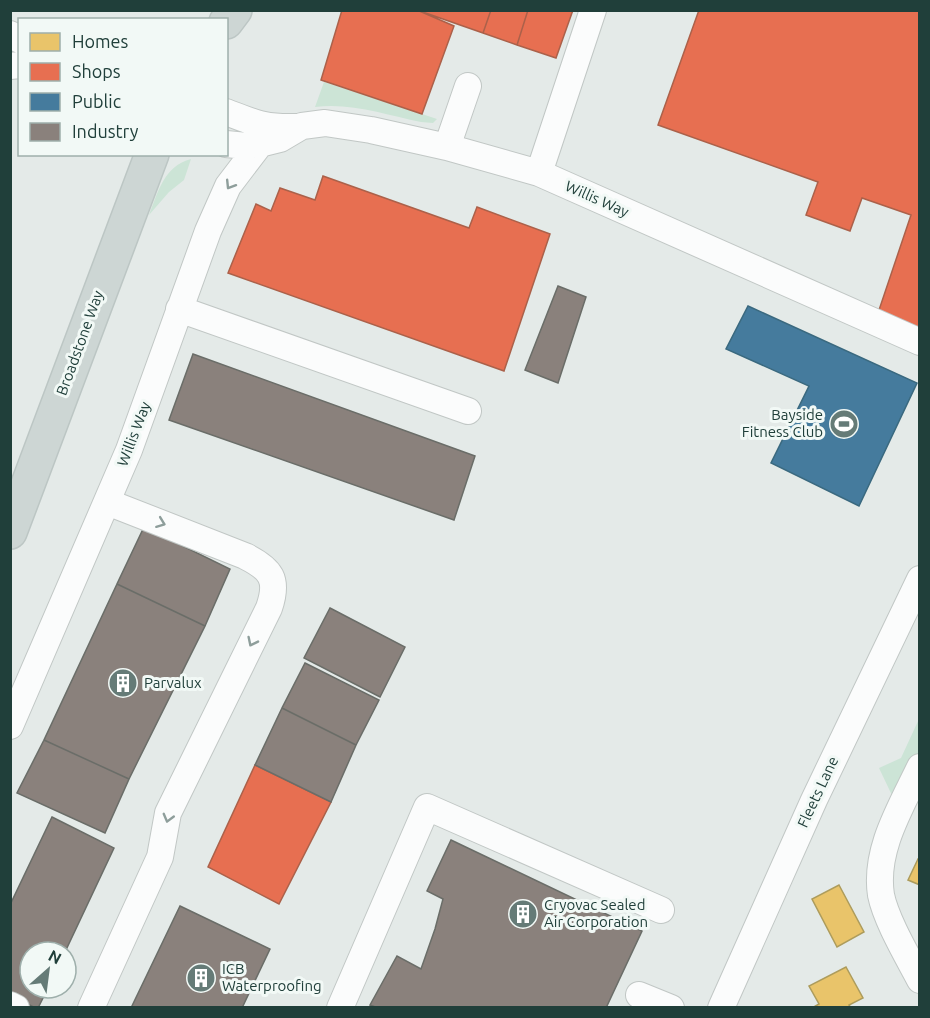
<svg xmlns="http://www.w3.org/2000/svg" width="930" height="1018" font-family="Ubuntu,sans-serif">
	<rect width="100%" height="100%" fill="#e4eae8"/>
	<path fill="#cce4d6" d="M324,82L422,114L437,119L433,123L421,122C387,115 350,102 315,107Z
		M191,159L184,180L169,192L149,215C158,192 164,166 191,159Z
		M919,719V767L899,810L879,768L901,758Z"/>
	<path fill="#e9c46a" stroke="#ad9c5c" stroke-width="1.5" d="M918,859L920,860V885L908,880Z
		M839,885L864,932L837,947L812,899Z
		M846,967L863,998L849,1005L851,1008H812L819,1004L809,986Z"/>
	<path fill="#e76f51" stroke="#ab614a" stroke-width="1.5" d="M342,10H417L454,26L422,114L321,80Z
		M417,10H491L483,33Z
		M491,10H528L517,45L483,33Z
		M528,10H573L556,58L517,45Z
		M699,10H920V332L878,313L911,215L862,198L850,231L806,215L818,182L658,125Z
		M323,176L469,228L477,207L550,234L504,371L228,273L256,204L271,211L280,188L315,200Z
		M255,765L331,802L279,904L208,867Z"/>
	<path fill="#457b9d" stroke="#3a697f" stroke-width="1.5" d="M748,306L917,383L859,506L771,463L809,386L726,349Z"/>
	<path fill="#8a817c" stroke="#6a6d68" stroke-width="1.5" d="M558,286L586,297L558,383L525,370Z
		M193,354L475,456L454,520L169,420Z
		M144,527L230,569L205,626L117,584Z
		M117,584L205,626L129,779L44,740Z
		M330,608L405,647L380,697L304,658Z
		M305,663L379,700L356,745L282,708Z
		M282,708L356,745L331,802L255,765Z
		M44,740L129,779L105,833L17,793Z
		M52,817L114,848L65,952H30V988H48L38,1008H35L10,994V905Z
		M451,840L642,931L606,1008H378L370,1005L397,956L421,969L435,929L443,899L427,891Z
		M180,906L270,949L242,1008H131Z"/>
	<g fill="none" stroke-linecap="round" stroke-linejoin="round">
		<g stroke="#c1c7c5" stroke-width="28">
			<path id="minor" d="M10,34L20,40
				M10,66L20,65
				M226,112C255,123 264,128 296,127
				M226,144L247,146L260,144L280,139L302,126L325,123L371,130L447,147L539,173L920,342
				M447,147L468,86
				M539,173L593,10
				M179,309L468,411
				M10,726L129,450L208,231L228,186L260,144
				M920,767C901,807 874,850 881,895C886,920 908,957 920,980
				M639,995L671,1008
				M10,1005L16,1008
				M91,1008L160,857L168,813L269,608C279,579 271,569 245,556L107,502
				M340,1008L427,807L661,910
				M721,1008L814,800L920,579"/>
		</g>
		<g stroke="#bcc6c4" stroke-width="36">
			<path id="major" d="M226,22L235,10
				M10,532L152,154"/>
		</g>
		<use href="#minor" stroke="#fbfcfc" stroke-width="26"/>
		<use href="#major" stroke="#cdd6d4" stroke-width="33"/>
	</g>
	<defs><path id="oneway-chevron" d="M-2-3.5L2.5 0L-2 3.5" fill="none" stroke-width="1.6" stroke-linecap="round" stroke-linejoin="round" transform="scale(1.5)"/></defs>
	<g stroke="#8e9e9b">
		<use href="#oneway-chevron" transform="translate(230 185) rotate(122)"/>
		<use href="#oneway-chevron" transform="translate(161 523) rotate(21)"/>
		<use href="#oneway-chevron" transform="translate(252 642) rotate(116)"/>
		<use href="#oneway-chevron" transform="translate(168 818) rotate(105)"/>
	</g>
	<defs>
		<g id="stadium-disc" transform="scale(1.5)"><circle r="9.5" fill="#657b77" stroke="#f2f9f6"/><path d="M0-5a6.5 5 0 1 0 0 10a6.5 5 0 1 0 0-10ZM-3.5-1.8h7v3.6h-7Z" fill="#fff"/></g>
		<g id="building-disc" transform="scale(1.5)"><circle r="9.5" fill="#657b77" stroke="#f2f9f6"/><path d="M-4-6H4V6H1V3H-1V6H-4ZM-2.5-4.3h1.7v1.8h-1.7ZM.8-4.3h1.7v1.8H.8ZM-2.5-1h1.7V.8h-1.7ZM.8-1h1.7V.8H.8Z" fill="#fff"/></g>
	</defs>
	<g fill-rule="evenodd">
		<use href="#stadium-disc" x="844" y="424"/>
		<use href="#building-disc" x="123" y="683"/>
		<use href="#building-disc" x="523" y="914"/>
		<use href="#building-disc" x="201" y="978"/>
	</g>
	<g text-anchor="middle" stroke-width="6" stroke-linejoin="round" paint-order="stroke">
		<g font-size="15" fill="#203f3a" stroke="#f2f9f6">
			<text transform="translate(597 199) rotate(24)" y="5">Willis Way</text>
			<text transform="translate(80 343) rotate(-70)" y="5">Broadstone Way</text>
			<text transform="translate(134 434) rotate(-69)" y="5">Willis Way</text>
			<text transform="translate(818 792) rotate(-65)" y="5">Fleets Lane</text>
		</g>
		<g font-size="15" fill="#203f3a" stroke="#f2f9f6" text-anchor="start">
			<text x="823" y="420" text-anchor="end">Bayside<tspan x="823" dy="17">Fitness Club</tspan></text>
			<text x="144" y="688">Parvalux</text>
			<text x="544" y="910">Cryovac Sealed<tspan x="544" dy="17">Air Corporation</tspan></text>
			<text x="222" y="974">ICB<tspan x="222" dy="17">Waterproofing</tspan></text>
		</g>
	</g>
	<rect width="930" height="1018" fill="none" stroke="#203f3a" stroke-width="24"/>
	<rect x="18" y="18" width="210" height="138" fill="#f2f9f6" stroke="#9eafab" stroke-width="1.5"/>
	<rect x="30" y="33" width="30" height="18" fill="#e9c46a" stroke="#9eafab" stroke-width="1.5"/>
	<text x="72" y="48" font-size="18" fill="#203f3a">Homes</text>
	<rect x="30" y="63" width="30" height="18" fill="#e76f51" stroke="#9eafab" stroke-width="1.5"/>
	<text x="72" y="78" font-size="18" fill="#203f3a">Shops</text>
	<rect x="30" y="93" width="30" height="18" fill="#457b9d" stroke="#9eafab" stroke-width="1.5"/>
	<text x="72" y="108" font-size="18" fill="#203f3a">Public</text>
	<rect x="30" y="123" width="30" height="18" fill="#8a817c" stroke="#9eafab" stroke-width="1.5"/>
	<text x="72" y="138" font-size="18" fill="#203f3a">Industry</text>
	<g transform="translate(48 970) rotate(28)"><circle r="28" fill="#f2f9f6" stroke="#9eafab" stroke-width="1.5"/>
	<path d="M0-4.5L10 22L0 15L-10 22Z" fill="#657b77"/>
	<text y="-9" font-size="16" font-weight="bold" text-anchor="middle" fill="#203f3a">N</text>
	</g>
</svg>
